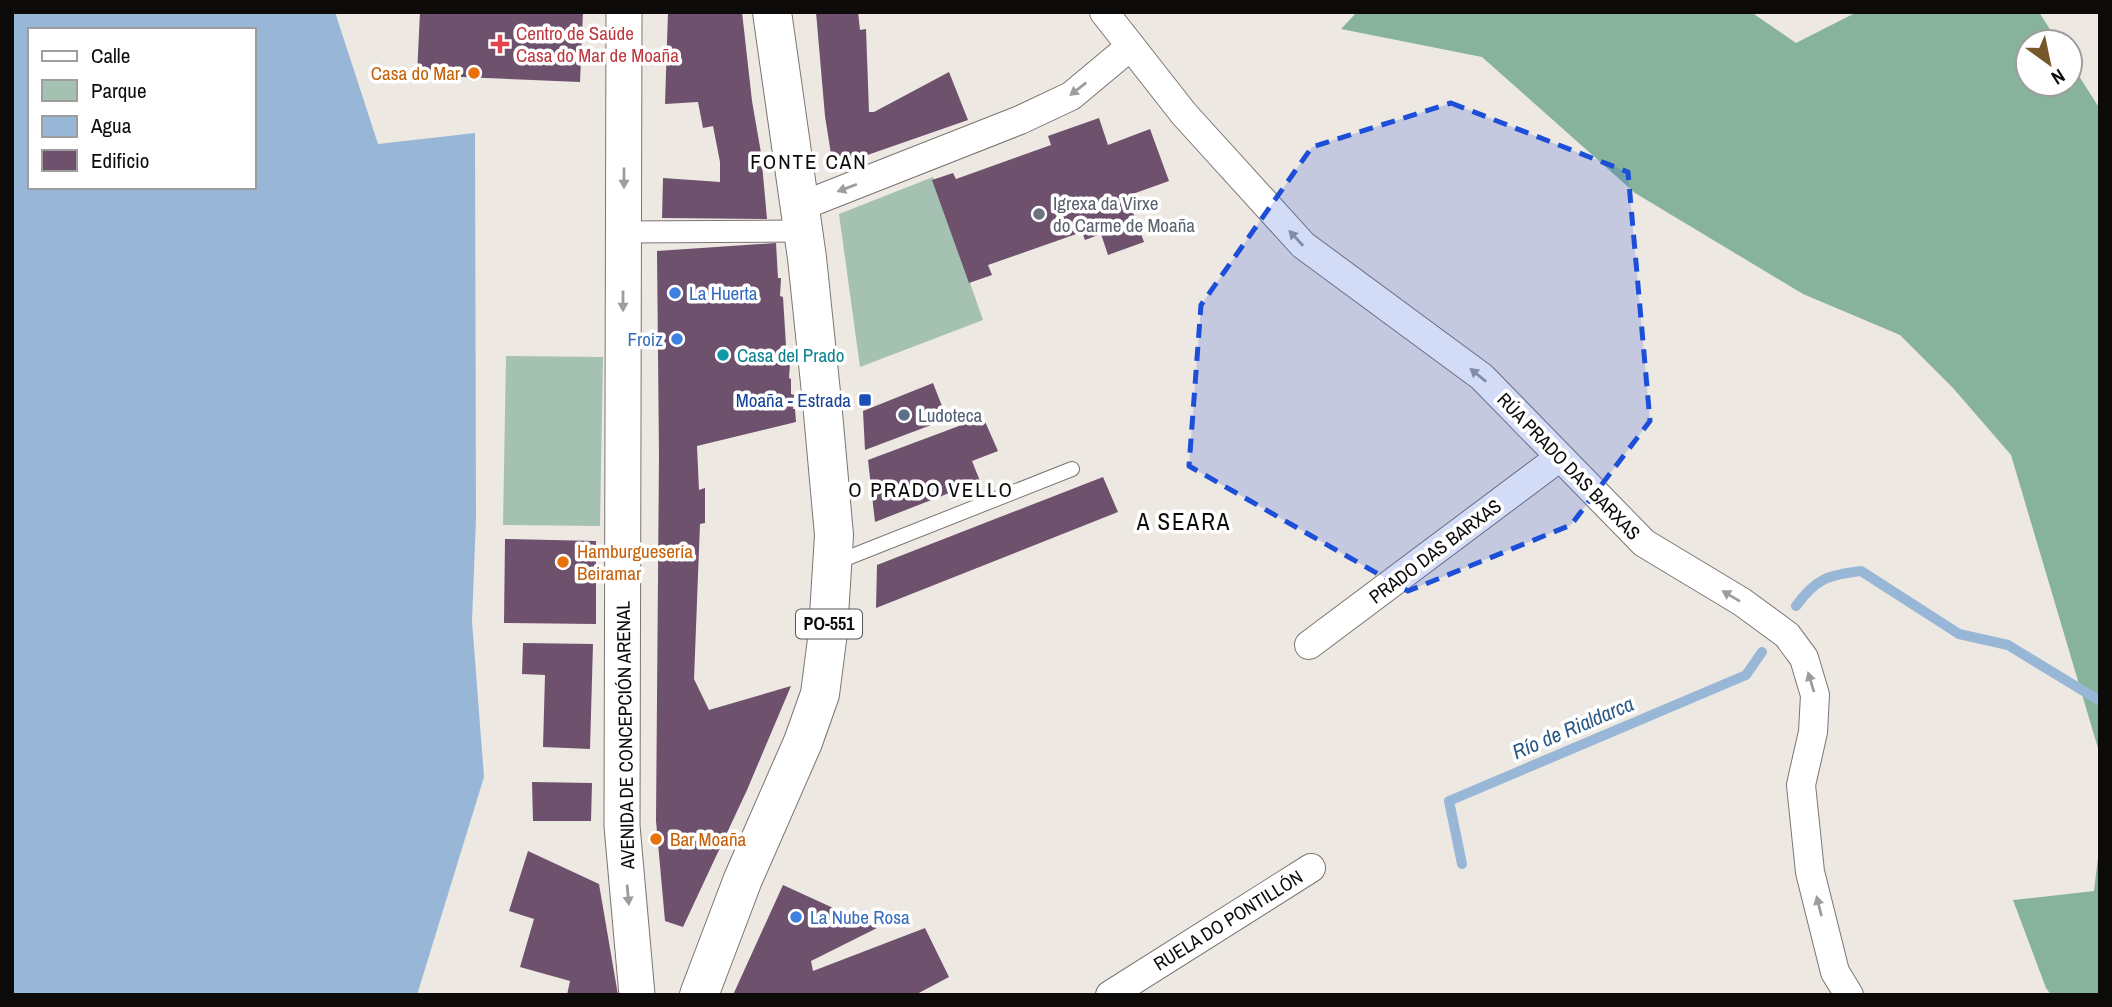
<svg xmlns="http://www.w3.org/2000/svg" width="2112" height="1007" font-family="'Archivo Narrow',sans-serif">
	<rect width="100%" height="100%" fill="#eee8e3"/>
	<path fill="#a4c1b2" d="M933,177L983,320L860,367L839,214Z
		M506,356L603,357L600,526L503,525Z"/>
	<path fill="#87b39d" d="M1357,12H1751L1796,43L1857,12H2039L2058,42H2028V84H2070V62L2100,109V755L2011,455L1953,388L1900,335L1803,294L1635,193L1482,57L1341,29Z
		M2100,840V995H2051L2046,988L2013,900L2094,891Z"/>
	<path fill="#98b7d7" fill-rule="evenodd" d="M12,12H335L378,144L475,133L476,519L472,621L484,777L417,995H12ZM30,30H254V187H30Z"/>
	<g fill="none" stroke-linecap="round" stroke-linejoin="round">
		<path stroke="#98b7d7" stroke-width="10" d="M1796,606C1816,578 1829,575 1861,571L1959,634L2008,645L2100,701
			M1462,864L1449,801L1746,675L1762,652"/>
	</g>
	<path fill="#6d516d" d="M420,12H583L580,82L417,75Z
		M668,12H742L752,101L761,153L767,219L662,218L663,178L720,182V162L713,126L703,128L698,102L665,104Z
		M816,12H858L860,30L866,29L869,112H874L949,72L968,120L833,167L825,116Z
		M1099,118L1108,145L1150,129L1169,181L1127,196L1144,242L1108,255L1101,234L1085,240L1082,232L988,265L992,275L969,283L932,180L953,173L956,179L1051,145L1048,136Z
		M776,243L778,278H781L780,296L783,297L787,362L790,363L789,378L791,379V394L794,395L793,409H795L796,422L697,446L699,490L705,488V523L700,524L694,679L709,710L791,686L747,790L683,927L665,921L656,821L659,456L657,251Z
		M933,383L947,419L865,450L863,411Z
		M983,417L998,451L972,461L980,481L875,522L868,460Z
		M1103,477L1118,512L876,608L877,565Z
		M505,539L596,541V624L504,623Z
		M523,643L593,644L590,749L543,747L545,675L522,674Z
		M532,782L592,783L591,821H533Z
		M528,851L599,884L618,995H567L570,981L520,967L534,919L509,911Z
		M783,885L877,928L811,961L813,971L925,928L949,977L915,995H733Z"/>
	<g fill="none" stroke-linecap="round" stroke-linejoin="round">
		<g stroke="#7b7572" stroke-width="16">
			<path id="service" d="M837,562L1072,469"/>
		</g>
		<g stroke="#7b7572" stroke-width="23">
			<path id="pedestrian" d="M623,232L803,231"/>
		</g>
		<g stroke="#7b7572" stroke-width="30">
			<path id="minor" d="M1104,12L1184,114L1303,245L1482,377L1644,543L1742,602L1787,635L1804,658L1815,695L1813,732L1801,785L1810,872L1835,972L1849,995
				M799,207L1020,120L1071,96L1131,46
				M1309,645L1560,457
				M1110,995L1311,868"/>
		</g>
		<g stroke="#7b7572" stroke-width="37">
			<path id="tertiary" d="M624,12L622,826L637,995"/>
		</g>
		<g stroke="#7b7572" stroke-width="40">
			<path id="primary" d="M699,995L743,879L803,742L820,694L828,632L834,535L822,402L807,258L772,12"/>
		</g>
		<use href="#service" stroke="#fff" stroke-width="14"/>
		<use href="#pedestrian" stroke="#fff" stroke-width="21"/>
		<use href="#minor" stroke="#fff" stroke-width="28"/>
		<use href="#tertiary" stroke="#fff" stroke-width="35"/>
		<use href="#primary" stroke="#fff" stroke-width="38"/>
	</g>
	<defs><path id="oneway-solid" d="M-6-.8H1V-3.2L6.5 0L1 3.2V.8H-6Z" transform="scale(1.75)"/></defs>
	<g fill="#9e9d9d">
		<use href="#oneway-solid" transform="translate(1078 89) rotate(142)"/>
		<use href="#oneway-solid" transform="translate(624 178) rotate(90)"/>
		<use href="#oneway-solid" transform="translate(847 188) rotate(159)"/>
		<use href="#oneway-solid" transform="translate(1296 238) rotate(-133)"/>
		<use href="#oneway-solid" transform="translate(623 301) rotate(90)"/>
		<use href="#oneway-solid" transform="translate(1478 375) rotate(-141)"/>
		<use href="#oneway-solid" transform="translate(1731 596) rotate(-149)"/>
		<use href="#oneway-solid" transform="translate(1811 682) rotate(-107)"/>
		<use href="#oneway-solid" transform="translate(628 895) rotate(85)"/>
		<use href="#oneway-solid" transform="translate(1819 906) rotate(-104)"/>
	</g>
	<path fill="#1d4ed8" fill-opacity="0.2" stroke="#1d4ed8" stroke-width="5" stroke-dasharray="14 9" stroke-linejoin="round" d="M1451,103L1628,172L1650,421L1571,525L1408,591L1189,466L1201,305L1312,147Z"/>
	<path fill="#e0444e" stroke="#fff" stroke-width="2.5" d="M496.5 33.5h7v7h7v7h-7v7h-7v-7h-7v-7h7z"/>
	<g fill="#e8710a" stroke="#fff" stroke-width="2.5">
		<circle cx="474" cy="73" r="7"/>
		<circle cx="563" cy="562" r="7"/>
		<circle cx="656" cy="839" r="7"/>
	</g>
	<circle fill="#6b7280" stroke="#fff" stroke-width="2.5" cx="1039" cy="214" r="7"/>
	<g fill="#3f7fe0" stroke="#fff" stroke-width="2.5">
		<circle cx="675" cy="293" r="7"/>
		<circle cx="677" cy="339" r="7"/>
		<circle cx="796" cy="917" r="7"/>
	</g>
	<circle fill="#0f9aa8" stroke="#fff" stroke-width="2.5" cx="723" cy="355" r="7"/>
	<rect fill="#1a4fb4" stroke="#fff" stroke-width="2.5" x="858" y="393" width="14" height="14" rx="3.5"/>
	<circle fill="#5c6f8a" stroke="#fff" stroke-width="2.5" cx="904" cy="415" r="7"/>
	<g text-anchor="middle" stroke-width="7" stroke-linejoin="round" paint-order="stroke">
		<rect fill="#fff" stroke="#565454" stroke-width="2" x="796" y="609.5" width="66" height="29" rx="5"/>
		<g font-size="18" font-weight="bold" fill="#0d0b0a">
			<text x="829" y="630">PO-551</text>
		</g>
		<g font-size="19" fill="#be3a42" stroke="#fff" text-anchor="start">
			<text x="516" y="40">Centro de Saúde<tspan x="516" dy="22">Casa do Mar de Moaña</tspan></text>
		</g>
		<g font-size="19" fill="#c56008" stroke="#fff" text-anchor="start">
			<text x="460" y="80" text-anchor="end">Casa do Mar</text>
			<text x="577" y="558">Hamburguesería<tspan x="577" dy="22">Beiramar</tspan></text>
			<text x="670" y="846">Bar Moaña</text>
		</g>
		<g font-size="19" fill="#5b616d" stroke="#fff" text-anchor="start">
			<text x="1053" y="210">Igrexa da Virxe<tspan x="1053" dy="22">do Carme de Moaña</tspan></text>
		</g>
		<g font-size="19" fill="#366cbe" stroke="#fff" text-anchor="start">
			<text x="689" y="300">La Huerta</text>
			<text x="663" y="346" text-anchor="end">Froiz</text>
			<text x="810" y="924">La Nube Rosa</text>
		</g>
		<g font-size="19" fill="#0d838f" stroke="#fff" text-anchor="start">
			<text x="737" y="362">Casa del Prado</text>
		</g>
		<g font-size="19" fill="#164399" stroke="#fff" text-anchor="end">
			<text x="851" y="407">Moaña - Estrada</text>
		</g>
		<g font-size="19" fill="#4e5e75" stroke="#fff" text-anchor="start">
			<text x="918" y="422">Ludoteca</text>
		</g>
		<g font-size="19" fill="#0d0b0a" stroke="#fff">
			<text transform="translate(1569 466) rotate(46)" y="7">RÚA PRADO DAS BARXAS</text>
			<text transform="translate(1435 551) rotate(-37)" y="7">PRADO DAS BARXAS</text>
			<text transform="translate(625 735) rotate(-91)" y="7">AVENIDA DE CONCEPCIÓN ARENAL</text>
			<text transform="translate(1228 920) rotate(-32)" y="7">RUELA DO PONTILLÓN</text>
		</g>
		<g font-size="21" letter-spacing="2" fill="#0d0b0a" stroke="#fff">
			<text x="809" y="169">FONTE CAN</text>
			<text x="931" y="497">O PRADO VELLO</text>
		</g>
		<g font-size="21" font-style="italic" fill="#2b5984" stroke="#fff">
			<text transform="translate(1573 728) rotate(-23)" y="7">Río de Rialdarca</text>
		</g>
		<g font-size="23" letter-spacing="2" fill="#0d0b0a" stroke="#fff">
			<text x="1184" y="530">A SEARA</text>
		</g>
	</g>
	<rect width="2112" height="1007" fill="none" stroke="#0d0b0a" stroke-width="28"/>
	<rect x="28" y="28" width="228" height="161" fill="#ffffff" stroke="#9e9d9d" stroke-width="2"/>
	<rect x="42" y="51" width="35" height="10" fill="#ffffff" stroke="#9e9d9d" stroke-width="2"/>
	<text x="91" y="63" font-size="21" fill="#0d0b0a">Calle</text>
	<rect x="42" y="80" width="35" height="21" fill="#a4c1b2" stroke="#9e9d9d" stroke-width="2"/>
	<text x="91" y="98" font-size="21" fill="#0d0b0a">Parque</text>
	<rect x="42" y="116" width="35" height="21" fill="#98b7d7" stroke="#9e9d9d" stroke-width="2"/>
	<text x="91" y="133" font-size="21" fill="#0d0b0a">Agua</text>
	<rect x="42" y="150" width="35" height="21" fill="#6d516d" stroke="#9e9d9d" stroke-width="2"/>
	<text x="91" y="168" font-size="21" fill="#0d0b0a">Edificio</text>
	<g transform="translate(2049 63) rotate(147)"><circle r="33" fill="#ffffff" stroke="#9e9d9d" stroke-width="2"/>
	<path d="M0-5L12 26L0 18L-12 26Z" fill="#76572c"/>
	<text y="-10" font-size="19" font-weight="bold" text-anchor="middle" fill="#0d0b0a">N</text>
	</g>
</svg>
